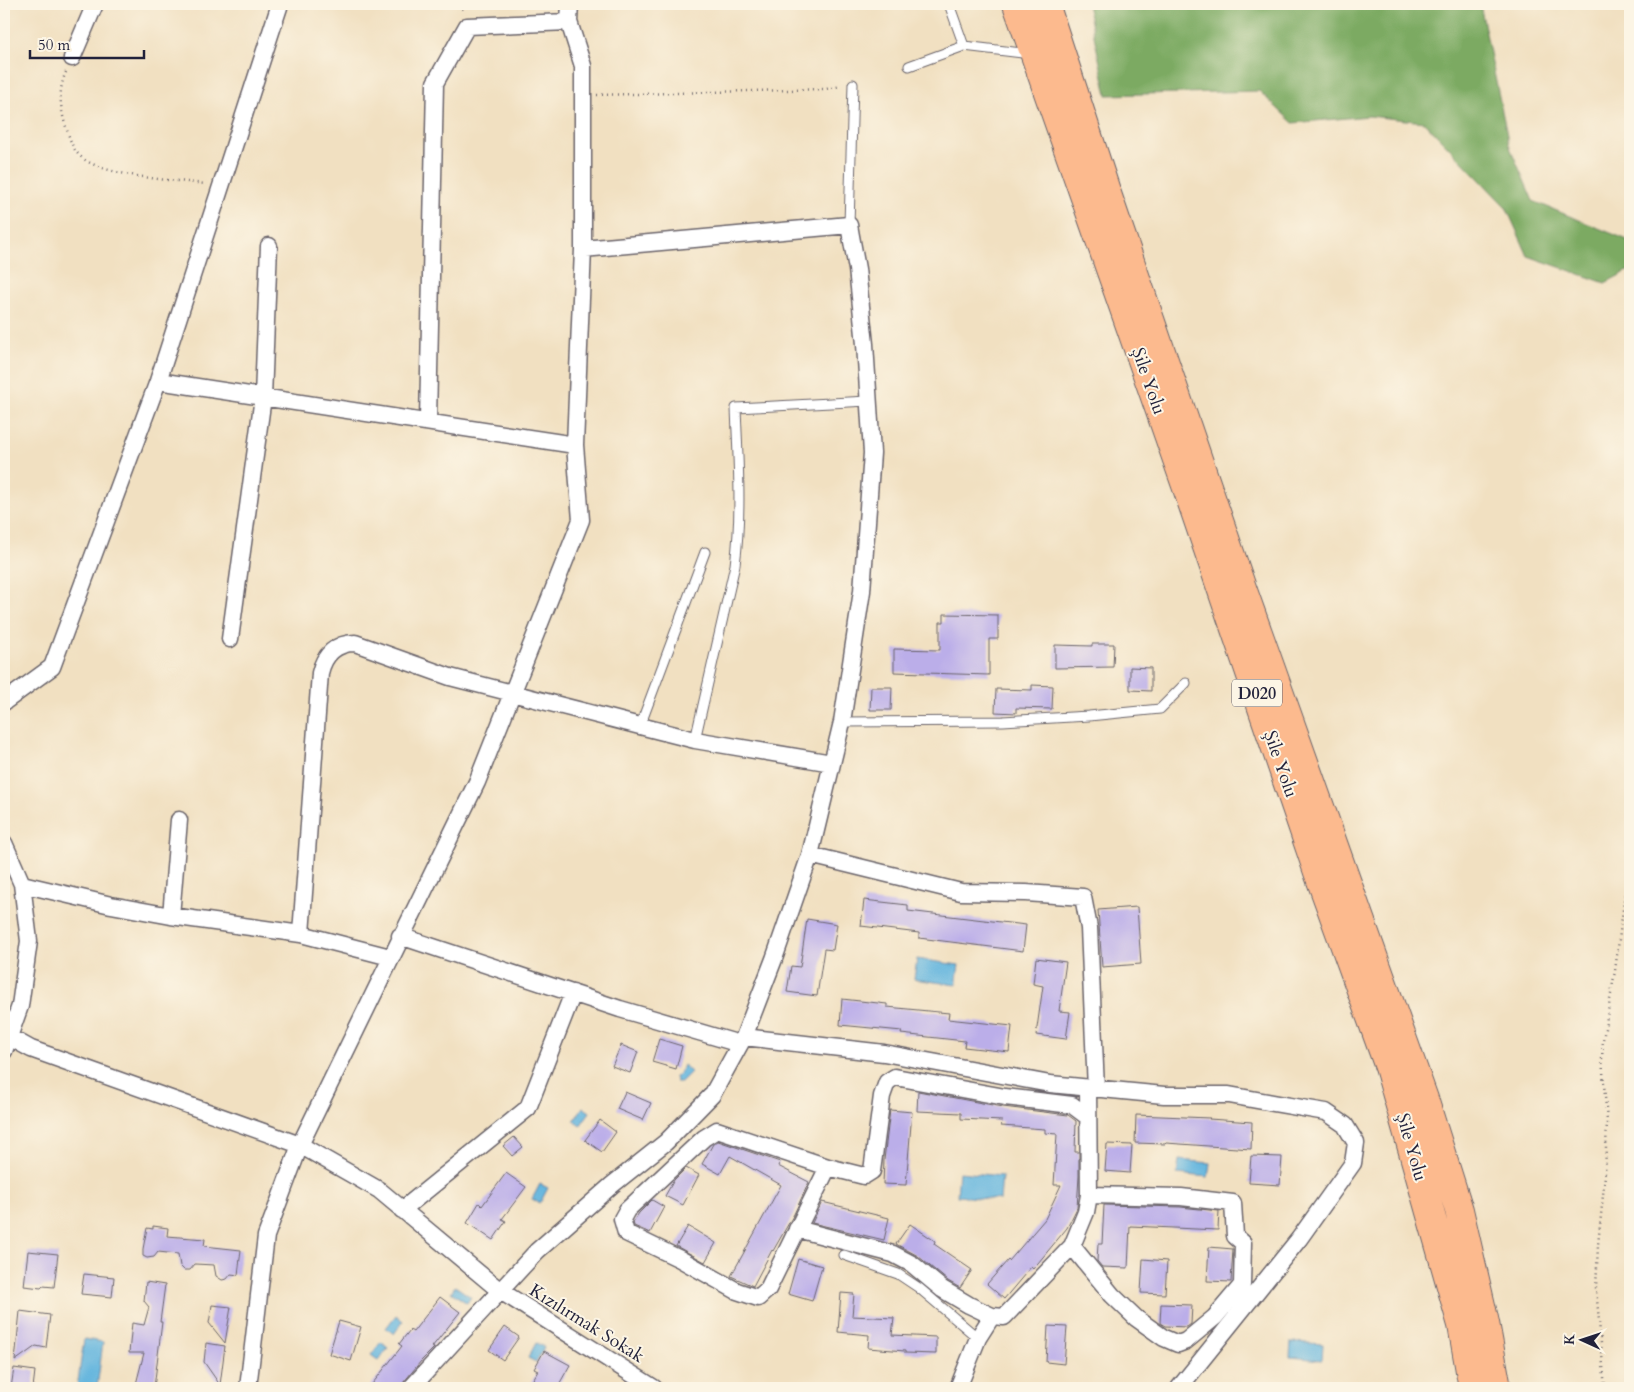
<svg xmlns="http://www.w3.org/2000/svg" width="1634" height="1392" font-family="Cardo,serif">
	<rect width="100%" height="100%" fill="#fcf5e5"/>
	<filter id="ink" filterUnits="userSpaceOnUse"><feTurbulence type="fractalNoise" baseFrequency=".02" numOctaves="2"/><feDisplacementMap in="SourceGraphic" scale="10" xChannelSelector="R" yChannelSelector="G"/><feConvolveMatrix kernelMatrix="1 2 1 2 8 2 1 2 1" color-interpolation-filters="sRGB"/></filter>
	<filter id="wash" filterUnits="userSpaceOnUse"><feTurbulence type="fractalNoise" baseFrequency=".0096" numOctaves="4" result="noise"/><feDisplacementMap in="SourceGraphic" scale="20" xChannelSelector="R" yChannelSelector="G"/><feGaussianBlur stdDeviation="1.12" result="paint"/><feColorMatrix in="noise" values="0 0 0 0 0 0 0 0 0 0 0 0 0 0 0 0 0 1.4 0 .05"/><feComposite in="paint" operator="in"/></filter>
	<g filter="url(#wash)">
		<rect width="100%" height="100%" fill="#f1e0c1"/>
		<path fill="#7caa62" stroke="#4f664e" d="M1087,4H1480L1509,145L1533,201L1630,241V270L1605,283L1528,256L1506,207L1424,122L1369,116L1293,123L1259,91L1107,95Z"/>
		<path fill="#63b5de" stroke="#426c8c" d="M917,959L959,965L956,985L914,979Z
			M683,1065L691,1072L681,1082H676L675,1077L680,1073Z
			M583,1107L590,1112L580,1126L574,1121Z
			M1179,1160L1210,1163L1208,1177L1177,1174Z
			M959,1172L1002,1176L1000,1200L957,1196Z
			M540,1184L548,1188L540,1203L532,1199Z
			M455,1286L471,1297L467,1303L451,1292Z
			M396,1315L403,1321L394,1334L386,1328Z
			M84,1339L103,1342L97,1388H77Z
			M381,1342L388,1348L379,1361L371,1355Z
			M1291,1342L1323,1344L1322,1360L1290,1357Z
			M536,1343L544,1347L536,1362L528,1358Z"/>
		<g id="blocks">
			<path fill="#bbaee9" d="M944,614L998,615V639H989V675L894,672V649L940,650V622H944Z
				M1092,644H1114L1113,667L1055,668V645L1092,646Z
				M1130,667L1151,668V691L1130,690Z
				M1032,685L1053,686L1052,709L1016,708V713L995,712L996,689L1032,690Z
				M871,687H892L891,710H870Z
				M864,900L908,905V911L1026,925L1023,951L919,938V933L861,926Z
				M1137,907L1141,964L1102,967L1098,910Z
				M807,919L837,924L833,950L824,949L817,996L787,992L791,966L800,967Z
				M1036,958L1066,962L1059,1011L1070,1012L1066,1039L1036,1035L1043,986L1033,984Z
				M842,999L887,1004V1007L949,1013L948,1019L1012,1026L1009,1052L964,1047L965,1041L901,1034L902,1031L840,1025Z
				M659,1039L682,1046L676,1069L652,1062Z
				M621,1045L638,1052L630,1073L612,1066Z
				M918,1091L1003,1107L1068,1115L1076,1121L1075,1152H1079V1176L1077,1208L1067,1228L1033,1269L1031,1267L1004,1299L987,1284L1008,1260L1009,1261L1045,1219L1061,1185H1054L1057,1134L1045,1133V1129L1001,1126L1002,1121L961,1119V1113L917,1111Z
				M625,1092L651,1103L643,1120L617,1109Z
				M890,1110L912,1112L906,1185L883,1184L884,1160Z
				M1136,1115L1210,1118L1209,1119L1252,1122L1251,1149L1166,1143L1165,1144L1135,1143Z
				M600,1120L616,1132L602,1152L585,1140Z
				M514,1137L523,1147L512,1156L503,1146Z
				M718,1141L780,1162L778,1166L809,1182L794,1214L773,1251L772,1250L753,1286L731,1276L781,1185L730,1156L720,1174L702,1164L713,1144Z
				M1107,1144L1132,1145L1130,1173L1105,1171Z
				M1251,1156L1282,1157L1280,1185L1249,1183Z
				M686,1168L699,1175L683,1205L665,1196L674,1180Z
				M506,1173L526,1187L502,1219L506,1221L493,1240L467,1223L479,1203L482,1206Z
				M652,1200L664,1207L650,1233L634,1226L633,1222L639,1213Z
				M822,1202L889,1218L884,1240L812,1223Z
				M1104,1205L1180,1207L1219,1211L1218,1230L1130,1226L1128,1268L1102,1267L1097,1261L1098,1244H1102Z
				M910,1224L935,1241L934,1244L972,1270L960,1288L948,1281L918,1256L896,1244Z
				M153,1226L168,1228L167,1236L205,1239L204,1246L241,1250L238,1275L231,1274L227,1279L222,1280L216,1276L214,1265L195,1264L190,1270H184L180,1266L178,1254L158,1252L154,1257L147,1258L143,1256V1249L147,1228L153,1229Z
				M688,1226L716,1243L705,1262L676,1246Z
				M1209,1247L1233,1249L1231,1282L1207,1281Z
				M28,1251L58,1254L54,1287L43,1286L41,1288L24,1286Z
				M798,1259L822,1266L812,1301L788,1294Z
				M1143,1259L1167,1261L1165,1294L1141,1293Z
				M84,1274L114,1277L112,1297L81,1294Z
				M146,1282L165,1285L160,1322H162L154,1388H135L144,1353H129L132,1323L144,1325L149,1307L144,1301Z
				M841,1293L854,1294L852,1316L894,1318L892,1335L936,1337V1354L905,1353V1351L868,1348L869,1335L838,1332Z
				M440,1297L460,1312L432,1347L434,1348L421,1361L399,1388H369L402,1346L399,1344L410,1330L413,1332Z
				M1161,1304L1192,1305L1191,1324L1187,1327L1165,1326L1160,1323Z
				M212,1305L231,1307L225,1343L209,1323Z
				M20,1311L50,1315L46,1348L36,1346L15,1361Z
				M339,1321L361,1327L351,1361L329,1354Z
				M1048,1326L1067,1327L1064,1364L1046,1362Z
				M505,1327L519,1337L503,1360L489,1350Z
				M206,1343L225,1346L220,1385L204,1362Z
				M544,1351L570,1365L557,1388H528L538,1371L534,1369Z
				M14,1368L35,1371L33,1388H11Z"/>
		</g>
	</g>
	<g filter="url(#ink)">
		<use href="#blocks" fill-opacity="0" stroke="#6a646a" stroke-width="1"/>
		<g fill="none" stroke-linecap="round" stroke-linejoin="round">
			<g stroke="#6a646a" stroke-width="11">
				<path id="service" d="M949,4L964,46
					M909,66L964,46L1030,54
					M849,225L853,84
					M842,722L1003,721L1089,716L1160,709L1186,683
					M640,726L705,552
					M695,740L735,565C742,512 738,460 736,408L868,401
					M844,1255L898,1274L919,1288L978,1338"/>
			</g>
			<g stroke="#6a646a" stroke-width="19">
				<path id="minor" d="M569,22L570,4
					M72,58L95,4
					M158,381L575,445
					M230,639L263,397L269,246
					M4,702L52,667L158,381L280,4
					M4,843L22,884L29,941L20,1006L4,1051
					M810,855L961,892L1026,893L1083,897L1089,928L1096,1089
					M22,884L111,905L171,916L301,934L390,957
					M171,916L179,820
					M301,934L320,673C324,655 336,643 355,643L450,677L640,726L695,740L832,763
					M400,936L620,1009L740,1044
					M4,1034L31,1049L300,1145L379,1190L499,1290L654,1388
					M744,1037L884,1053L1050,1084L1164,1095H1229L1279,1104L1326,1112L1345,1125L1356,1143L1353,1163L1299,1239L1179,1388
					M828,1167L717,1130L704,1138L627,1210L622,1219L626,1233L680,1259L737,1291L758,1298L768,1289L828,1167L864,1176L872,1171L882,1096L887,1082L895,1077L1005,1097L1072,1105L1088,1117
					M402,1210L528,1108L573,993
					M797,1229L893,1254L912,1264L942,1289L969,1305L992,1316
					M1072,1246L1112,1295L1136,1318L1164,1338L1178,1344L1186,1341L1215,1317L1242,1285L1243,1243L1235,1236L1233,1203L1181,1197L1089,1195
					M248,1388L266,1236L300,1145L477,782L581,520L575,445L583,249V66L569,22L467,26L435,83L428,421
					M411,1388L537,1251L612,1185L666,1142L712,1095L744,1037L774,959L810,855L842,722L862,591L872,453L865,344L857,269L849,225L583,249
					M958,1388L978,1338L992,1316L1004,1317L1072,1246L1086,1212L1089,1195L1088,1088"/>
			</g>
			<g stroke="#6a646a" stroke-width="30">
				<path id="trunk" d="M1017,4L1187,488L1319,875L1389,1067L1462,1325L1473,1388
					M1045,4L1106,191L1241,585L1424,1099L1459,1210L1485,1323L1497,1388"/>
			</g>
			<path stroke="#6a646a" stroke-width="2.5" stroke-dasharray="1 4" stroke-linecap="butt" d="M461,4L463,12
				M66,72C58,90 60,106 65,124C69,135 71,147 79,155C100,177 175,180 205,184
				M597,95L826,89L841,86
				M1605,1388L1596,1288L1598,1245L1605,1175L1607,1121L1602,1059L1603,1040L1615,971L1630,854"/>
			<use href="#service" stroke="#fff" stroke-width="9"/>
			<use href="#minor" stroke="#fff" stroke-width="16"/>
			<use href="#trunk" stroke="#fcba8e" stroke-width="28"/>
		</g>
	</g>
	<g text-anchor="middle" stroke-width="4" stroke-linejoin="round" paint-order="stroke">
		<rect fill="#fcf5e5" stroke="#63616e" stroke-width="1" x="1232" y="679.5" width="50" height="27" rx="4"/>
		<g font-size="16" font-weight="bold" fill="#22223b">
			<text x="1257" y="699">D020</text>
		</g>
		<g font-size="18" fill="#22223b" stroke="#fcf5e5">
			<text transform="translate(1149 381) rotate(71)" y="6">Şile Yolu</text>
			<text transform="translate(1281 764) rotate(71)" y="6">Şile Yolu</text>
			<text transform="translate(1412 1147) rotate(74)" y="6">Şile Yolu</text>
			<text transform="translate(587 1323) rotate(32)" y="6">Kızılırmak Sokak</text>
		</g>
	</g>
	<rect width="1634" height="1392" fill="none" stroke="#fcf5e5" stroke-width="20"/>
	<g transform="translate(1582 1340) rotate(273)" stroke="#fcf5e5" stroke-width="4" paint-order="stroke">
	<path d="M0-4L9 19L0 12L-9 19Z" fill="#22223b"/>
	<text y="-8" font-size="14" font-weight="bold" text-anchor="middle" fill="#22223b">K</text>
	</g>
	<path d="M30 50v8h114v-8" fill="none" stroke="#22223b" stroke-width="2.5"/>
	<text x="38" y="50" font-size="15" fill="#22223b" stroke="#fcf5e5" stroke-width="4" paint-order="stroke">50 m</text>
</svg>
